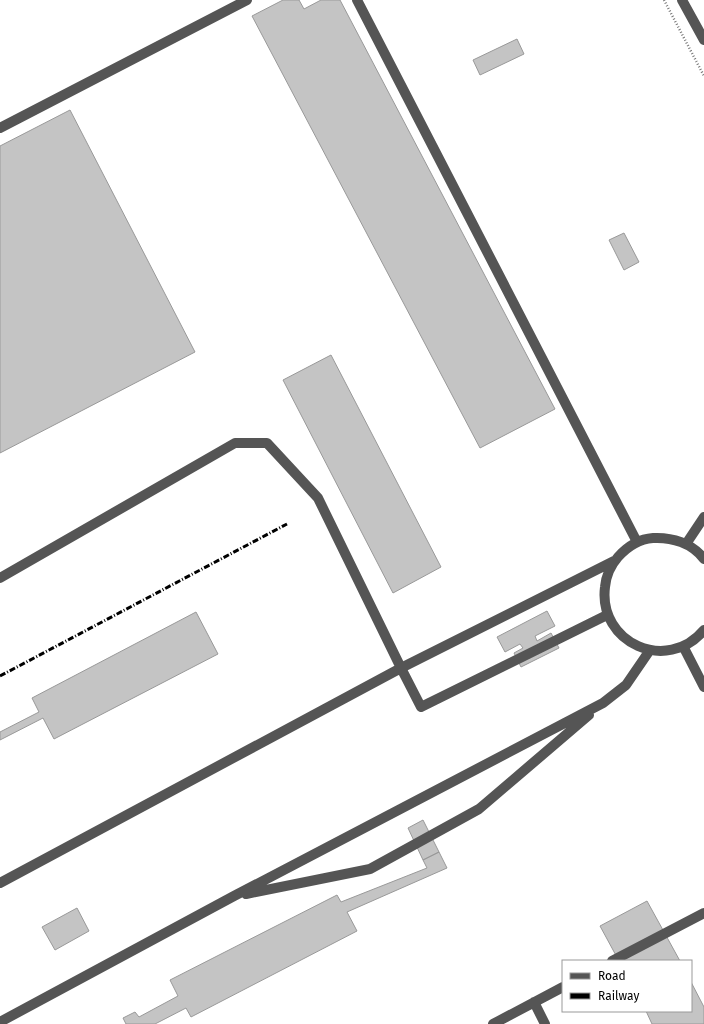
<svg xmlns="http://www.w3.org/2000/svg" width="704" height="1024" font-family="'Fira Sans',sans-serif">
	<rect width="100%" height="100%" fill="#fff"/>
	<path fill="#c4c4c4" stroke="#999" d="M283,0H299L304,9L321,0H340L555,409L480,448L252,16Z
		M517,39L524,54L480,75L473,60Z
		M70,110L195,352L0,453V146Z
		M624,233L639,262L624,270L609,240Z
		M331,355L441,567L393,593L283,380Z
		M547,611L555,626L535,636L537,641L551,633L559,648L521,667L514,653L523,648L520,644L505,652L497,637Z
		M196,612L218,654L54,739L43,718L0,740V732L39,712L32,698Z
		M423,820L439,852L423,860L408,828Z
		M439,852L447,868L347,912L357,931L191,1017L186,1008L155,1024H126L123,1018L135,1012L139,1017L178,996L170,980L337,895L341,902L427,868L423,860Z
		M647,901L680,961H619L600,926Z
		M77,908L89,931L55,950L42,927Z
		M691,982L704,1007V1024H652L646,1011H691Z"/>
	<g fill="none" stroke-linecap="round" stroke-linejoin="round">
		<path stroke="#777" stroke-width="2.5" stroke-dasharray="1 2" stroke-linecap="butt" d="M664,0L704,76"/>
		<path stroke="#555" stroke-width="10" d="M357,0L637,542
			M682,0L704,40
			M0,128L247,0
			M686,544L704,517
			M704,559C692,543 672,537 653,538C639,539 627,547 618,557C611,565 606,576 605,587C598,643 667,674 704,630
			M0,578L235,443H267L318,498L401,668L614,561
			M683,646L704,687
			M0,883L401,668L421,707L607,615
			M246,894L370,869L479,809L589,715
			M612,961L704,913
			M534,1002L545,1024
			M0,1022L234,896L603,703L626,685L650,650
			M493,1024L563,987"/>
		<path stroke="#000" stroke-width="3" stroke-dasharray="6 2 1 2" stroke-linecap="butt" d="M0,676L287,524"/>
	</g>
	<rect x="562" y="960" width="130" height="52" fill="#ffffff" stroke="#999999"/>
	<rect x="570" y="973" width="20" height="6" fill="#555555" stroke="#999999"/>
	<text x="598" y="980" font-size="12" fill="#000000">Road</text>
	<rect x="570" y="993" width="20" height="6" fill="#000000" stroke="#999999"/>
	<text x="598" y="1000" font-size="12" fill="#000000">Railway</text>
</svg>
